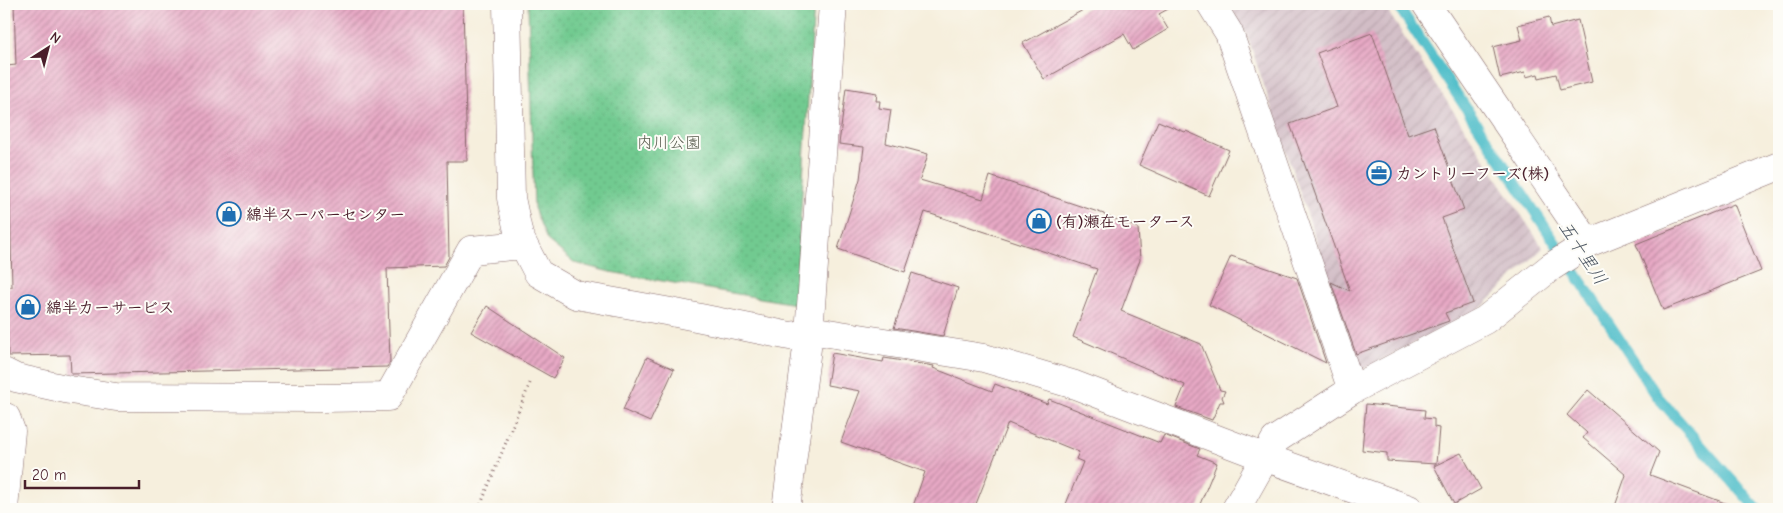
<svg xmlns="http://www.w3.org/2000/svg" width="1783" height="513" font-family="'Comic Neue','Klee One',sans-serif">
	<defs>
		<pattern id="industrial-furrows" width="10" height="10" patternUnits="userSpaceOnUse" patternTransform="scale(1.25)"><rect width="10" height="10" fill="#d2bdc6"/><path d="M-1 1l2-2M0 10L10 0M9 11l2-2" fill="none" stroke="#b6a2aa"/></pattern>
		<pattern id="grass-dots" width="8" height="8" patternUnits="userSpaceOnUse" patternTransform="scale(1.25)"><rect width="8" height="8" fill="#71ca90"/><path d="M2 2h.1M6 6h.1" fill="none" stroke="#63ad7c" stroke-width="1.8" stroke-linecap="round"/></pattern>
		<pattern id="building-hatch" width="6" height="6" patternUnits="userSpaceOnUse" patternTransform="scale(1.25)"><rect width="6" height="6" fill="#e7a9c5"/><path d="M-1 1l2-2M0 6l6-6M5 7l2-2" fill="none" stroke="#bd89a0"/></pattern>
	</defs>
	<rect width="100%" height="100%" fill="#fdfcf7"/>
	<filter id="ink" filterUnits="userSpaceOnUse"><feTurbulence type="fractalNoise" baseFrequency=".02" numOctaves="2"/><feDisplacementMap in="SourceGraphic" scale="10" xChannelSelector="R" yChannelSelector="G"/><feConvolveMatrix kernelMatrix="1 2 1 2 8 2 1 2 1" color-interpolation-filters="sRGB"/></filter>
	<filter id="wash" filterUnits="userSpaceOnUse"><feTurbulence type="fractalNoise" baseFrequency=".0096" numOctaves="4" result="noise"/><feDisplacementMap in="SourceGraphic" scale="20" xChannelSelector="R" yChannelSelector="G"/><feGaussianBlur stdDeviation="1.12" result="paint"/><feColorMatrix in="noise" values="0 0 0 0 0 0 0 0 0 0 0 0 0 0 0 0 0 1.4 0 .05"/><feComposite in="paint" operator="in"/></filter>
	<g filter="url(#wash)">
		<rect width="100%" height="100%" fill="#f6efdd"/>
		<path fill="url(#industrial-furrows)" d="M1228,4H1383L1543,248L1479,310L1360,371L1247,35Z"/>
		<path fill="url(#grass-dots)" stroke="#5e745e" d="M528,4H814L795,304L610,272L575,263L547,240L534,208Z"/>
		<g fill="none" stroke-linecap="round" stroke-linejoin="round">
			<path stroke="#52bfca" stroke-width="11" d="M1397,4L1657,396L1757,509"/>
		</g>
		<g id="blocks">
			<path fill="url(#building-hatch)" d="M14,4H463L467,161H447L449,257L444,266L387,268L390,362L387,367L71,374L70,355L8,356L7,287H12L7,66L16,65Z
				M1094,4H1177L1159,14L1168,29L1133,50L1124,34L1044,79L1023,43Z
				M1549,17L1551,27L1578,20L1592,82L1560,90L1556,74L1539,78L1538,74L1526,77L1525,72L1500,78L1493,47L1522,40L1518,25Z
				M1372,33L1408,135L1434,126L1464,210L1442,218L1473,303L1445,313L1449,321L1356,354L1331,282L1350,291L1290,124L1337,107L1317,53Z
				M846,88L877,93L876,101H880L879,108L891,110L886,143L928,154L920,180L983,199L990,176L1104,214V215L1138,228L1140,260L1121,311L1201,344L1220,390L1225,391L1222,397L1224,402H1220L1212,420L1176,407L1185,385L1073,337L1090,292L1089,291L1097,269L925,212L905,272L838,249L860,179L864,147L839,144Z
				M1158,121L1185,132L1186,131L1229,150L1209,196L1139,165Z
				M1734,204L1761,271L1663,310L1636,244Z
				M1231,256L1297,278L1326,363L1209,305Z
				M912,273L958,288L943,336L894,328Z
				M487,306L565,358L553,378L471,332Z
				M832,353L883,362L884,358L934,366L933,368L992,391L995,384L1047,404L1049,399L1160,443L1164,435L1200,449L1197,455L1217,463L1198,509H1064L1083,462L1076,459L1079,452L1008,423L974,509H912L925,472L841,442L860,391L827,385Z
				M647,357L674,369L650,422L623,410Z
				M1588,390L1659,452L1650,475L1733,506L1732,509H1614L1626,475L1583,438L1587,433L1567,415Z
				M1366,404L1425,410L1424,418L1434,419V427L1439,428L1436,464L1387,461V453L1362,450Z
				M1461,453L1481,489L1454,504L1434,466Z"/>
		</g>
	</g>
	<g filter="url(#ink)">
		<use href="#blocks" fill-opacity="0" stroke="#866869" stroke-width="1"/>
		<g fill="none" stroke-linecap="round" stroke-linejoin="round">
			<g stroke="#866869" stroke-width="29">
				<path id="minor" d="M507,4L511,198L519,236L538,273L576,295L671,312L790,336L822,332L984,358L1075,385L1264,457L1409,509
					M1211,4L1229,33L1352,390
					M1426,4L1588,243L1779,166
					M4,372L16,378L70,390L116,397L323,398L388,397L471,250L523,245
					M4,417H6L11,431L4,509
					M786,509L809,333L833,4
					M1236,509L1275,440L1352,390L1485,320L1551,267L1588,243"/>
			</g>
			<path stroke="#866869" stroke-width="3" stroke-dasharray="1 4" stroke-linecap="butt" d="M4,152H9
				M479,509L530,383"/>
			<use href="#minor" stroke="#fff" stroke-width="28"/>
		</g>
	</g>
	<defs>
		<g id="office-ring" transform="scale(1.25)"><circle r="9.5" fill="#fdfcf7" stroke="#1f6fb2" stroke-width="1.5"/><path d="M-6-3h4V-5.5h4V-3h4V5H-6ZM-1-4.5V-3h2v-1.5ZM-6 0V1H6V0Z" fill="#1f6fb2"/></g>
		<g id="shop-ring" transform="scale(1.25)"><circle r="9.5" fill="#fdfcf7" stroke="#1f6fb2" stroke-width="1.5"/><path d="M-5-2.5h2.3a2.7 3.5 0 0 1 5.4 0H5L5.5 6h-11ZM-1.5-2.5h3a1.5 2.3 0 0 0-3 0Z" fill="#1f6fb2"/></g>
	</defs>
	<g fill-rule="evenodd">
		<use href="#office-ring" x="1379" y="173"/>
		<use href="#shop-ring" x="229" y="214"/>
		<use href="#shop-ring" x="1039" y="221"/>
		<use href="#shop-ring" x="28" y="307"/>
	</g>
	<g text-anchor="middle" stroke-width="4" stroke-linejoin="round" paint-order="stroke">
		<g font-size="16" fill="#585b4e" stroke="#fdfcf7">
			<text x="669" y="148">内川公園</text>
		</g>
		<g font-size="16" font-weight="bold" fill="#4a1f2b" stroke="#fdfcf7" text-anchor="start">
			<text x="1396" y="179">カントリーフーズ(株)</text>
			<text x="246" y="220">綿半スーパーセンター</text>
			<text x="1056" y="227">(有)瀬在モータース</text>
			<text x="46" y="313">綿半カーサービス</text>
		</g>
		<g font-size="18" font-style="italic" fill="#4d5763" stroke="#fdfcf7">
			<text transform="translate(1583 253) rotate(57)" y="6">五十里川</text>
		</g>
	</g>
	<rect width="1783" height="513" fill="none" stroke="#fdfcf7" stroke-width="20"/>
	<g transform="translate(48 48) rotate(36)" stroke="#fdfcf7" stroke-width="4" paint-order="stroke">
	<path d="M0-4L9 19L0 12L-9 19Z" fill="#4a1f2b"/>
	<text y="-8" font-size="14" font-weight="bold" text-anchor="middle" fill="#4a1f2b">N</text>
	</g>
	<path d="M25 480v8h114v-8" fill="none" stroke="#4a1f2b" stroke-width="2.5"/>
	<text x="32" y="480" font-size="15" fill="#4a1f2b" stroke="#fdfcf7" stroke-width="4" paint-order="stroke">20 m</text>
</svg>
